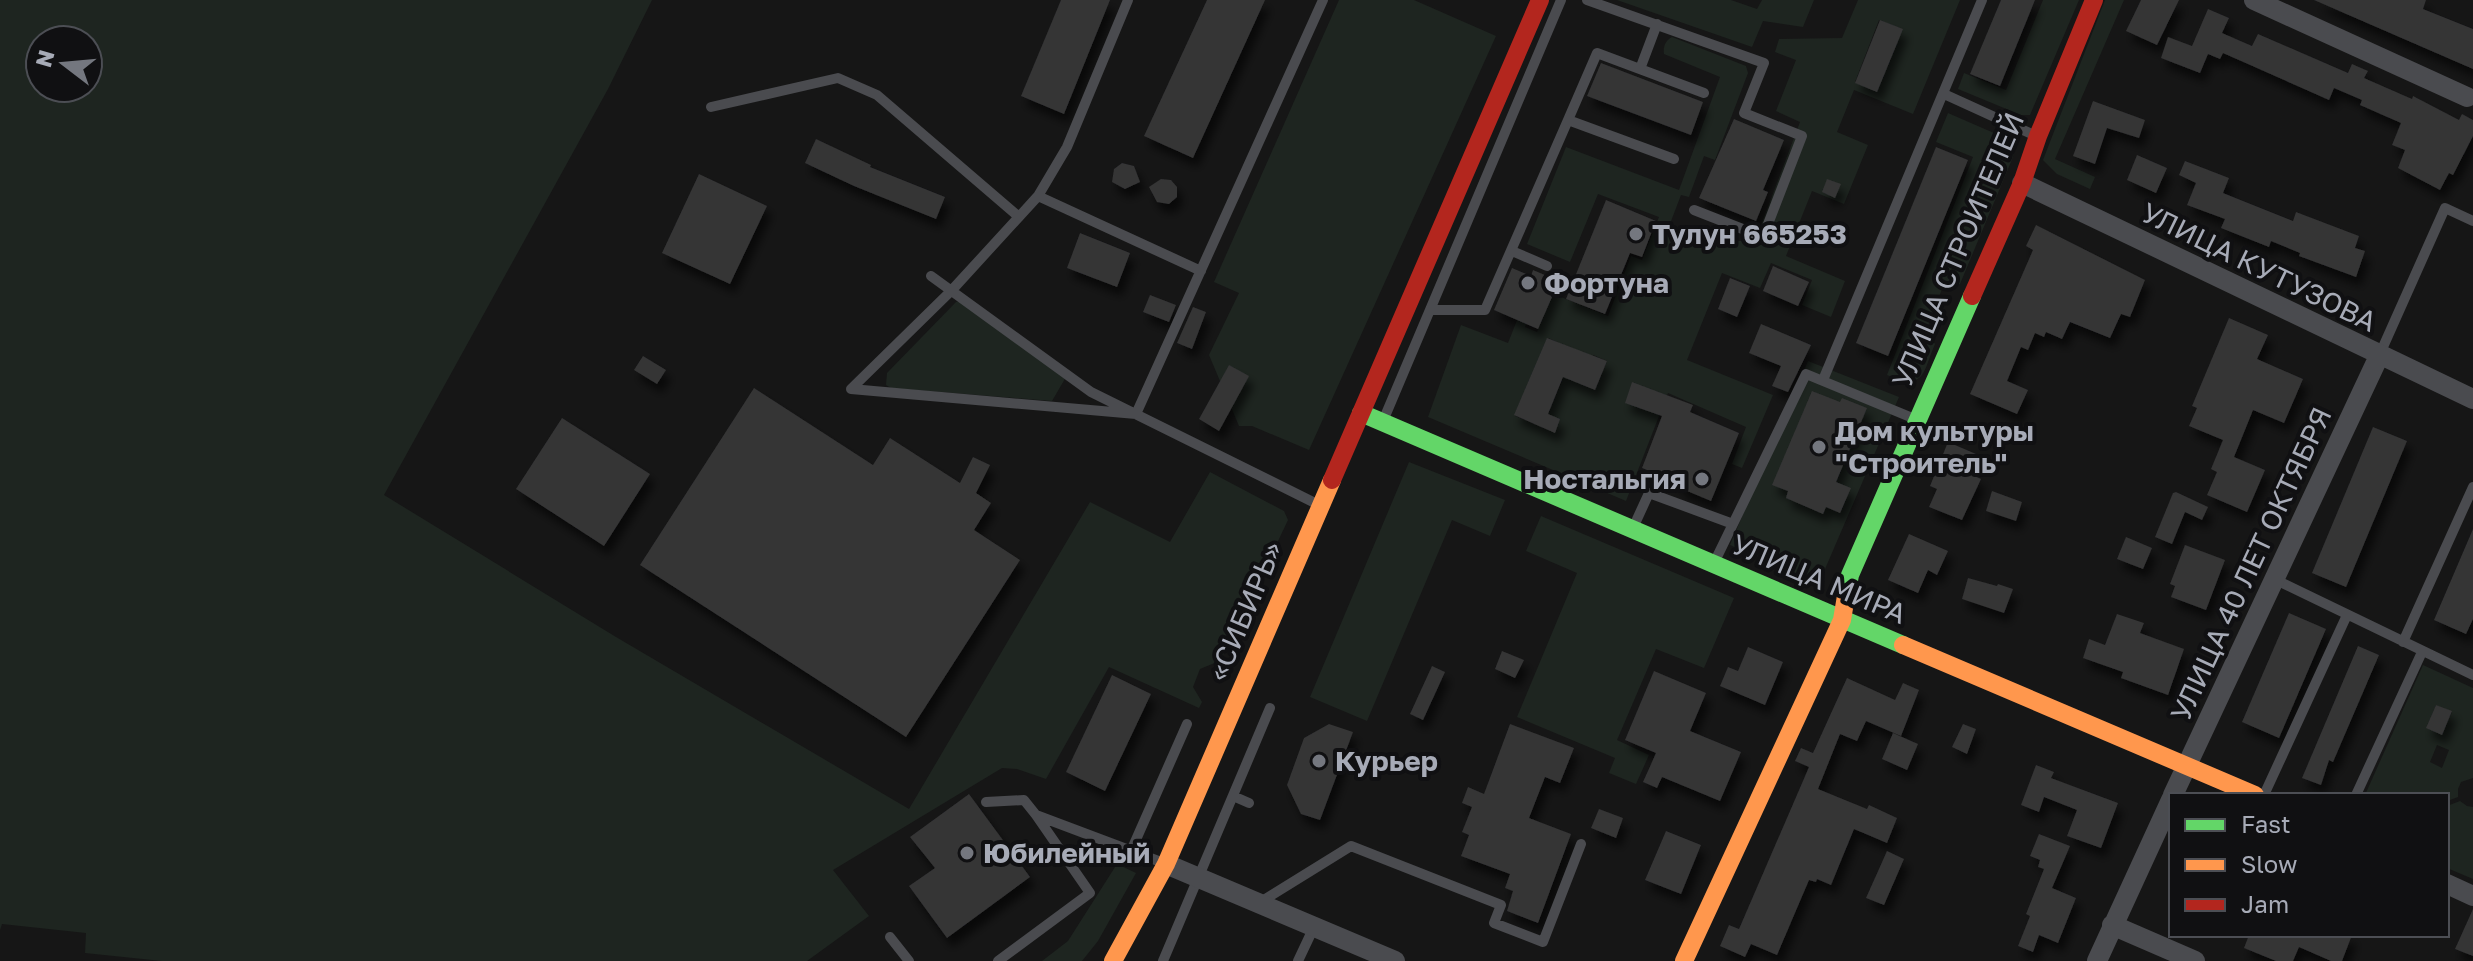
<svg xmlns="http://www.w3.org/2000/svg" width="2473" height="961" font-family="'Golos Text',sans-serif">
	<defs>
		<filter id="shadow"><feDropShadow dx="5" dy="9" stdDeviation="4" flood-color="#0009"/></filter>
	</defs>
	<rect width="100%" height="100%" fill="#161616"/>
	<path fill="#1e2520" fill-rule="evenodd" d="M0,0H652L608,89L384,495L616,637L909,809L1090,502L1170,542L1210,472L1284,511L1288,520L1226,651L1217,662L1200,669L1193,687L1202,702L1199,708L1109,667L1046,779L1017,769L1002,768L833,870L869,916L807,961H162L85,953L86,933L2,924L0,930ZM40,40H88V88H40Z
		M1339,0H1414L1496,36L1309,450L1252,426H1239L1209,355L1239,293L1214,282Z
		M1617,0H1731L1757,9L1762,0H1814L1803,27L1763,21L1752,47Z
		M1858,0H1960L1913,114L1854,90L1837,132L1868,145L1844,204L1812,191L1786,256L1845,281L1831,317L1802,305L1812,280L1771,263L1760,288L1722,273L1687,360L1773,395L1742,468L1732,464L1746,427L1668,393L1626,501L1428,417L1461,325L1508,343L1531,285L1608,316L1631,256L1642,260L1659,217L1598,194L1570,262L1527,244L1566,147L1679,190L1720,77L1664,54C1663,47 1665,41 1672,37L1746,66L1748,73L1715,160L1704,156L1689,197L1681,195L1668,229L1701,241H1755L1800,122L1776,111L1796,60L1775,52L1779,39L1842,38ZM1879,20L1902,29L1855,83V82ZM1535,300L1548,306L1537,332L1525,327ZM1548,338L1575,350L1548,414L1554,432L1515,416ZM1593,355L1607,361L1595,390L1581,384Z
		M2043,0H2079L2030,115H2021L1958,89L1964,73L2006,90Z
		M2105,0H2124L2055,159L2095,177L2090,189L2057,174L2043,160Z
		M1948,113L2010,140L2014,147L2013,157L1960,284L1942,289L1926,331L1935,344C1922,375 1925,390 1887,375L1973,157L1936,142Z
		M964,300L1066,377L1052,401L891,388L886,385L887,373L956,302Z
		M1808,361L1899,397L1819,583L1730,545Z
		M1409,462L1505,500L1490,536L1452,520L1367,721L1310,697Z
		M1541,516L1734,598L1704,668L1656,649L1617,740L1649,755L1636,784L1609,773L1615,758L1517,717L1577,573L1526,551Z
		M2423,665L2473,688V778L2461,782L2458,789V797L2447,801V795H2365ZM2436,705L2452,712L2442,734L2427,727ZM2437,745L2449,750L2442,768L2430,762Z
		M2460,801L2467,806L2473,807V879L2447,868V806Z
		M1117,864L1136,873L1098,941L1082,961H1042L1068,941Z"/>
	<path fill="#343435" filter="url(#shadow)" d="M1061,0H1110L1064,114L1021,96Z
		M1207,0H1265L1193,158L1144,136Z
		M2001,0H2035L2000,86L1970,74Z
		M2141,0H2179L2157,45L2126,31Z
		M2314,0H2426L2423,9L2473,29V69Z
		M2208,9L2229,18L2222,33L2252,46L2258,34L2348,73L2352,64L2368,71L2364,78L2412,99L2413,96L2459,120L2462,114L2473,120V136L2453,175L2449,173L2440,190L2398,168L2405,150L2392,145L2401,123L2360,105L2362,100L2334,88L2329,100L2223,53L2220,59L2208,54L2200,73L2161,58L2168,37L2192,46Z
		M1880,20L1903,29L1877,92L1855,83Z
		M1601,63L1703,102L1691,135L1587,96Z
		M2093,101L2145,120L2139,138L2107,128L2095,164L2073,156Z
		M1734,119L1784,140L1763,190L1768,192L1756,221L1699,198Z
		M816,139L871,165L870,167L945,197L936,219L854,186L805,163Z
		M1936,147L1968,160L1888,356L1856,343Z
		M2137,155L2167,168L2156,193L2127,180Z
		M2185,161L2229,178L2223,193L2293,221L2296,212L2359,236L2355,248L2365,251L2356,277L2299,256L2300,253L2271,241L2269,247L2221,228L2225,219L2187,205L2196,183L2179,175Z
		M1122,163L1134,166L1140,182L1125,189L1112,182L1114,169Z
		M699,174L767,206L730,284L662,253Z
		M1161,179L1171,180L1177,187V197L1169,204L1157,202L1149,187Z
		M1827,179L1841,184L1835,198L1822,192Z
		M1606,200L1656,221L1642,257L1630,253L1605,314L1566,299Z
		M2036,225L2145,280L2130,317L2121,314L2110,338L2070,322L2062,339L2046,332L2044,337L2035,333L2028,350L2021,347L2007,381L2028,390L2017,414L1970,394L2033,250L2026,246Z
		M1080,233L1130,253L1117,287L1067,268Z
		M1773,266L1809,282L1798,306L1763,291Z
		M1512,268L1531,276L1533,270L1559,281L1538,329L1494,310Z
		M1730,278L1750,286L1737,317L1718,309Z
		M1150,295L1176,305L1169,322L1143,312Z
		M1193,307L1206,312L1192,349L1177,343Z
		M2229,318L2268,335L2257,359L2303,379L2284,423L2253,410L2234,457L2265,470L2247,512L2207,495L2217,472L2211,469L2223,440L2189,426L2197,408L2192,406Z
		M1761,324L1811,345L1788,392L1772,386L1781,366L1749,353Z
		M1547,338L1607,361L1595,390L1563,377L1548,414L1560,419L1555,433L1514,415Z
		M643,356L666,370L657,384L634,370Z
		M1229,365L1249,376L1219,431L1199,419Z
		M1632,382L1693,405L1690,412L1739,433L1711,501L1680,488L1682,484L1642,468L1662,416L1625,403Z
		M754,388L873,465L890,438L960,483L973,457L990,465L976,493L991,503L974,530L1020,560L906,737L640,565Z
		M1812,391L1840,402L1842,398L1867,408L1836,482L1851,488L1840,513L1826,507L1823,514L1786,498L1788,491L1772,485Z
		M562,418L650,474L604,546L516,489Z
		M2373,427L2407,441L2346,587L2312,573Z
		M1948,442L1976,454L1968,473L1981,479L1962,520L1929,507L1937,489L1930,486Z
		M1992,491L2022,502L2016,521L1986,511Z
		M2176,492L2208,507L2202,520L2185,512L2172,544L2155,537L2173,493Z
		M2473,529V619L2466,634L2434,620Z
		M1909,534L1948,551L1937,575L1928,570L1918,593L1888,580Z
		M2126,537L2152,548L2143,569L2117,559Z
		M2185,545L2225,560L2206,610L2171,597L2175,586L2170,584Z
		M1968,578L1997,586L1998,584L2013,589L2004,613L1962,599Z
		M2289,613L2326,629L2279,738L2242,722Z
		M2117,614L2144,623L2140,633L2184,649L2168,695L2121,678L2123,672L2083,658L2089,639L2105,645Z
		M2358,646L2379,655L2333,762L2329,760L2321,785L2302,778Z
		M1748,647L1783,662L1765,705L1720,686L1728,667L1738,671Z
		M1502,651L1524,660L1515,678L1495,669Z
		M1432,666L1445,672L1423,720L1410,714Z
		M1654,671L1706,693L1690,731L1741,752L1720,801L1662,777L1657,788L1643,782L1656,753L1625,740Z
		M1112,675L1151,694L1105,791L1066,772Z
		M1847,678L1895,700L1903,683L1919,690L1901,736L1866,721L1857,741L1840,734L1818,789L1867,809L1869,805L1897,818L1887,843L1854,829L1831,885L1817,879L1816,882L1809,880L1777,955L1751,944L1745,957L1720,946L1729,925L1739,929L1809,767L1795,761L1801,748L1813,753Z
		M2436,705L2452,711L2442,735L2426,728Z
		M1329,724L1353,732L1320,820L1301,814L1287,785L1304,738Z
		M1510,724L1574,748L1560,783L1545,777L1529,818L1571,834L1538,923L1507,911L1513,891L1505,888L1510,874L1461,856L1469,835L1462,832L1472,807L1462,803L1468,787L1484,794Z
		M1963,724L1976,729L1967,754L1952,747Z
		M1893,733L1918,744L1907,770L1882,759Z
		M2036,765L2054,772L2051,778L2118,803L2101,848L2067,836L2077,810L2044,797L2039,812L2021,805Z
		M969,794L1030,877L947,938L909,886L935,868L910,837Z
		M1599,809L1623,818L1616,838L1591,828Z
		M1666,831L1701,845L1681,894L1645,880Z
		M2039,834L2070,846L2052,888L2076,898L2058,943L2039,935L2033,952L2018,946L2030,916L2026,914L2044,869L2038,867L2040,860L2030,856Z
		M1887,851L1904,859L1884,905L1866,898Z
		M2473,909V956L2455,949Z
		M2249,935H2352L2342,961H2331L2299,947L2293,961H2276L2244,948Z"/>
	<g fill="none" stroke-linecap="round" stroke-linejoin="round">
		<path stroke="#4a4b4f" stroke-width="10" d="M1128,0L1067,147L1038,196L952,290L851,389L1136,414L1323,0
			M1587,0L1764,63L1744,113L1802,136L1763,237L1694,210
			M1640,69L1657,24
			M1944,94L2036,136
			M711,107L838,78L877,95L1019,217
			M1568,120L1597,53L1704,93
			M1038,196L1201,271
			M1512,251L1547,266
			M931,276L1091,392L1315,503
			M1430,310H1485L1568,120L1674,159
			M2379,356L2445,208L2473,221
			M1823,380L1982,0
			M1383,421L1561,0
			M1633,528L1649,493L1733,524
			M1714,563L1806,374L1915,419
			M2276,580L2473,675
			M2403,642L2473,487
			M2264,795L2347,615
			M2356,795L2422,652
			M1233,796L1249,803
			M986,802L1024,800L1036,815
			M1131,851L1187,724
			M1259,903L1351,846L1501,905L1494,923L1543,942L1581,844
			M890,937L909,961
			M998,961L1090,893L1036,815L1161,862
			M1163,961L1270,708
			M1298,961L1314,927"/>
		<path stroke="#4a4b4f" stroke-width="20" d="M2254,0L2467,97
			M2022,183L2473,399
			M2173,795L2379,356
			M1166,864L1395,961
			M2447,884L2473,896
			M2112,925L2195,961
			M2097,961L2171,800"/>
		<path stroke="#63d668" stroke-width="18" d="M1361,413L1903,645
			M1846,596L1850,575L1972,296"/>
		<path stroke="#ff974d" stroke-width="18" d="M1903,645L2255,795
			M1113,961L1166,864L1332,480
			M1684,961L1842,620L1846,596"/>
		<path stroke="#b3261e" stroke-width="18" d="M1972,296L2022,183L2038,136L2094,0
			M1332,480L1540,0"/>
	</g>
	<g fill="#74777f" stroke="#101012" stroke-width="3">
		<circle cx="1636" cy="234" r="8"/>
		<circle cx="1528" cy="283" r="8"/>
		<circle cx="1819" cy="447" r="8"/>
		<circle cx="1702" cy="479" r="8"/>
		<circle cx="1319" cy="761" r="8"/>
		<circle cx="967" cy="853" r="8"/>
	</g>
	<g text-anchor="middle" stroke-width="8" stroke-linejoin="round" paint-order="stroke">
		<g font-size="28" font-weight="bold" fill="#a7abb7" stroke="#101012" text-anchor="start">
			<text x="1652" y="244">Тулун 665253</text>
			<text x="1544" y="293">Фортуна</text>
			<text x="1835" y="441">Дом культуры<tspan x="1835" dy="32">"Строитель"</tspan></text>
			<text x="1686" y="489" text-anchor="end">Ностальгия</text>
			<text x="1335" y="771">Курьер</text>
			<text x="983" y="863">Юбилейный</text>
		</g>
		<g font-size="28" fill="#a7abb7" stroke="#101012">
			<text transform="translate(1958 250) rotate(-67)" y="10">УЛИЦА СТРОИТЕЛЕЙ</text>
			<text transform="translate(2259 267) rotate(26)" y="10">УЛИЦА КУТУЗОВА</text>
			<text transform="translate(2251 564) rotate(-65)" y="10">УЛИЦА 40 ЛЕТ ОКТЯБРЯ</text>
			<text transform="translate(1819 579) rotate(23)" y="10">УЛИЦА МИРА</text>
			<text transform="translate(1245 611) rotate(-67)" y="10">«СИБИРЬ»</text>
		</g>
	</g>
	<rect x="2169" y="793" width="280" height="144" fill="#101012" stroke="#4c4e54" stroke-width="2"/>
	<rect x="2185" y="819" width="40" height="12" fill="#63d668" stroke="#4c4e54" stroke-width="2"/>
	<text x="2241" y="833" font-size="24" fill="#a7abb7">Fast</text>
	<rect x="2185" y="859" width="40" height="12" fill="#ff974d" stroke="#4c4e54" stroke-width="2"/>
	<text x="2241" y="873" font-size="24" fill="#a7abb7">Slow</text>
	<rect x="2185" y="899" width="40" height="12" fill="#b3261e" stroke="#4c4e54" stroke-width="2"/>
	<text x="2241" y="913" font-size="24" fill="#a7abb7">Jam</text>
	<g transform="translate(64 64) rotate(286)"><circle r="38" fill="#101012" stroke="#4c4e54" stroke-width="2"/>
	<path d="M0-6L14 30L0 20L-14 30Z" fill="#74777f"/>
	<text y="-12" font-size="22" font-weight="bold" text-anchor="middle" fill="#a7abb7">N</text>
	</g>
</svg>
